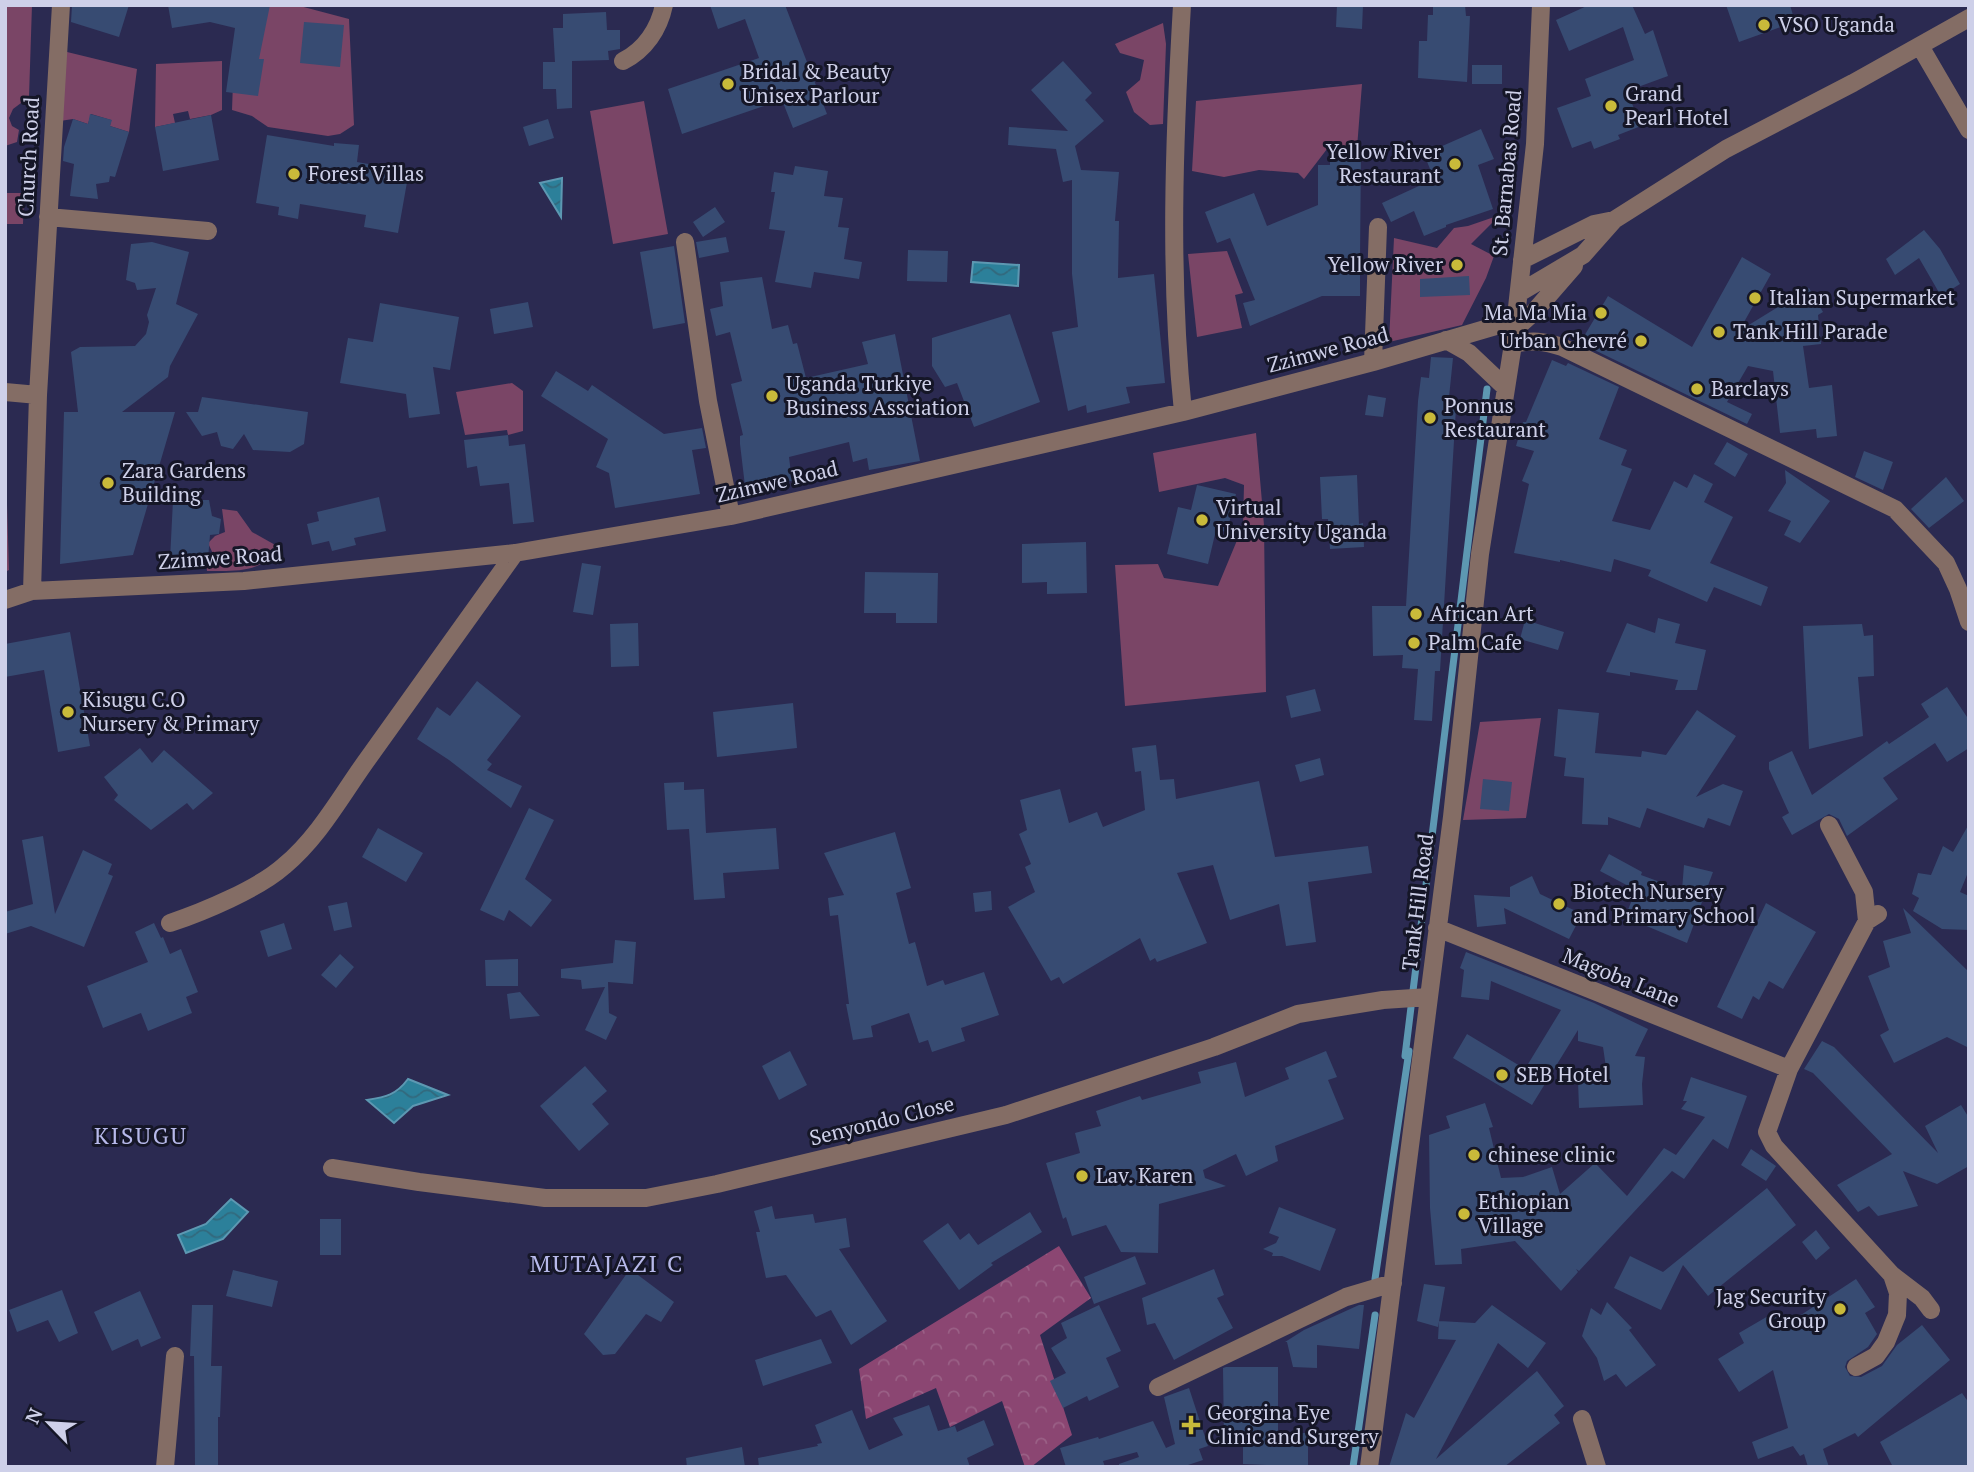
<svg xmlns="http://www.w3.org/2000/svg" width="1974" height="1472" font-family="'PT Serif',serif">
	<defs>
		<pattern id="forest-crowns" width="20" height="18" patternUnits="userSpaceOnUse" patternTransform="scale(1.75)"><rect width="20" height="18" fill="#8b4672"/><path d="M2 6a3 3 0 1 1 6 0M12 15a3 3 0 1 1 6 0" fill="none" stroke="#9a6086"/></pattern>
		<pattern id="water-waves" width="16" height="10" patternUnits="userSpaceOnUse" patternTransform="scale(1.75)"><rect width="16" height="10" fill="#2c809a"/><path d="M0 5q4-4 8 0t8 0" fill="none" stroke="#32697d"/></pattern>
	</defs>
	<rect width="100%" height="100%" fill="#2b2a51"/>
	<path fill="#7a4566" d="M5,5H32L29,97L13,109L9,118L12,126L19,130L17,142L5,146Z
		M246,5H296L349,19L354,125L340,134L328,136L268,127L252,116L232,110L234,55Z
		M1163,23L1166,44L1163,124L1150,125L1134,112L1126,92L1140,80L1144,60L1120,53L1115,44Z
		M63,51L137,69L129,132L110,126L111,120L91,114L88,124L73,119L60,121Z
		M222,61V110L211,115L190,119L188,111L173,114L175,123L155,127L156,64Z
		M1362,84L1357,148L1327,149L1304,179L1298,173L1259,170L1224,177L1192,171L1196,101Z
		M644,101L668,234L613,244L590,111Z
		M5,193H24L23,224H5Z
		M1500,215L1471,244L1494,256L1486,278L1462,325L1389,342L1394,238L1437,248L1454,228L1468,226Z
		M1227,251L1243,293L1235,295L1242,328L1197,337L1188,254Z
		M512,383L523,391V431L508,435L507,430L465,435L456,392Z
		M1256,433L1264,525L1266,692L1125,706L1115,565L1158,564L1164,578L1218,586L1243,526L1244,485L1225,478L1159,492L1153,453Z
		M5,437L9,570L5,572Z
		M222,509L237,511L252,532L277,546C264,574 234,571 207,571L206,562L214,556L208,543L215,536L225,532Z
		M1541,718L1526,818L1463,820L1480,722Z"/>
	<path fill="url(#forest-crowns)" d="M1059,1246L1091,1298L1040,1335L1072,1435L1031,1467H1025L1002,1401L950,1427L936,1388L866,1419L859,1369Z"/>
	<path fill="url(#water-waves)" stroke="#5d98b2" stroke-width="2" d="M562,178L561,217L540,183Z
		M973,262L1019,265L1018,286L971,282Z
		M408,1079L448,1095L413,1106L394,1123L367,1100C386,1097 396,1095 408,1079Z
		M231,1199L248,1212L223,1239L186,1253L178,1235L206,1224Z"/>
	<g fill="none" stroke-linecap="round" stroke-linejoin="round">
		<path stroke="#5d98b2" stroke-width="7" d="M1405,1056L1487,389
			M1375,1279L1409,1051
			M1353,1467L1375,1315"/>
	</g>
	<path fill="#374b72" d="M72,5H129L119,37L71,22Z
		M168,5H270L259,59H264L258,96L226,92L235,28L210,22L172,28Z
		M710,5H785L827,114L793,128L782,100L682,134L668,89L759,58L745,19L718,29Z
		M1337,5H1363L1362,29L1336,27Z
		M1433,5H1465L1466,16H1470L1467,82L1418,78L1419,41H1427L1428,15H1433Z
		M1589,5H1632L1645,34L1653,30L1668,76L1627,91L1641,126L1618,135L1620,139L1594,149L1591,141L1572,148L1557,108L1591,96L1585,79L1634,60L1623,27L1569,51L1556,20Z
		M1726,5H1790L1795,22L1739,42Z
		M606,12L607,30H620V49L608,51L609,60L572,61V108L557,109L556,89H543V62H555L553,28H563V14Z
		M304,22L344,25L340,67L300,63Z
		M1063,61L1092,93L1085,100L1104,121L1075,146L1081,170L1119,172L1115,221H1119L1118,278L1154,274L1165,383L1126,387L1130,403L1087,413L1086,405L1068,411L1052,332L1078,327L1072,274V180L1063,182L1056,149L1008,145L1009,127L1068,131L1031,90Z
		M1472,65H1502V84H1472Z
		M90,114L112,120L110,126L129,132L115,177L110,176L109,182L96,184L98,199L70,196L74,164L63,161L64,147L73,119L88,124Z
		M211,115L219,160L163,171L155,127Z
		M548,119L554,138L529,146L523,127Z
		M1481,129L1494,159L1478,165L1493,209L1446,225V227L1424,236L1414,211L1391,222L1382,203L1434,179L1424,154Z
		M267,135L334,146V143L359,145L357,162L409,171L398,233L364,227L366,215L300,204L298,219L278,215L279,207L256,203Z
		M1330,151H1361L1360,261L1354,264L1360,263V296H1322L1250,326L1243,303L1255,300L1230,238L1217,243L1205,212L1254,193L1267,226L1318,205V165H1330Z
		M795,166L828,171L824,196L843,198L838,227L849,228L844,259L862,262L859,279L814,272L811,288L775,282L785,231L769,229L775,192H771L774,172L793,175Z
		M715,207L725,222L703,237L693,222Z
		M1924,230L1940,249L1960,284L1941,296L1919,258L1895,275L1886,259Z
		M726,237L729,252L699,258L696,242Z
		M152,242L189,252L176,304L198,314L170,366L168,377L122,412H175L133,555L60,564L64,412H78L71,352L80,347L135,346L146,334L149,322L147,315L156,288L137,290L135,283L126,280L131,244Z
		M674,246L685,323L653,329L640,252Z
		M908,250L948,251L947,282L907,281Z
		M1742,257L1771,274L1739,331L1809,288L1823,312L1818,315L1821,344L1803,346L1809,388L1832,385L1837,436L1817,438L1816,429L1780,433L1773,371L1748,366L1727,402L1752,414L1747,424L1580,343L1608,296L1692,347Z
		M1469,276L1470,295L1420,297V279Z
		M762,277L772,329L788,325L793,344L797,343L806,378L868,364L862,342L895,334L920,461L869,470L867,458L853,462L849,442L789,457L792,481L745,486L740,444V436L743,435L731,384L742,381L730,332L716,336L710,309L723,306L720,282Z
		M528,302L533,327L494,334L490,309Z
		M380,303L459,317L450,370L433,367L440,414L409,418L406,394L340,383L348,338L373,342Z
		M1010,314L1040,402L974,427L957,383L945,387L932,366V338Z
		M1431,357L1453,358L1448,407L1456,408L1440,671H1435L1432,721L1414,720L1418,669L1402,668L1403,655L1373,656L1372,606H1406L1418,401L1421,377L1429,378Z
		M1552,360L1566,366L1568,363L1619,387L1599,439L1627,450L1621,465L1632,469L1612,521L1650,530L1674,481L1687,488L1694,474L1713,484L1704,502L1733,517L1710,563L1768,587L1761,606L1714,587L1707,602L1648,576L1651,570L1614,559L1611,572L1560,560V562L1514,553L1529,484L1522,481L1534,451L1516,446L1523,422H1526Z
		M556,371L588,391L592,385L664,434L702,428L706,448L692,450L700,494L615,508L609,473L596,467L608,439L541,396Z
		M1368,395L1386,398L1383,417L1365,415Z
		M202,397L308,412L304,444L290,452L253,450L244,434L233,449L221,446L217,432L202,436L186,412H198Z
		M508,435L509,446L525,444L534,522L513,524L509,483L480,486L477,466L467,468L464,440Z
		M1727,442L1748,454L1735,477L1714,464Z
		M1864,451L1893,462L1883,490L1855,477Z
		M1785,470L1830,501L1800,543L1784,535L1791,521L1768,511L1786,483Z
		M1357,475L1359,524L1363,523L1364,547L1330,549L1328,519H1322L1320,477Z
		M1946,477L1964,501L1929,528L1911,509Z
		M1197,485L1236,494L1227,532L1216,530L1208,564L1167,554L1178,507L1191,510Z
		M379,497L386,531L354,538L356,545L332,551L329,541L312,545L307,524L319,521L317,512Z
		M173,500H209L212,516L221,519L219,534L210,535L208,559L195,564L170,560Z
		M1086,542L1087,593L1047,594V582L1022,583V544Z
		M582,563L601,566L593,615L573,612Z
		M865,572L938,573L937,623H896V613H864Z
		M1658,618L1680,624L1675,643L1706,650L1697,690H1675L1678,680L1630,672V676L1606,672L1627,623L1655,633Z
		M1525,620L1564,632L1558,650L1520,639Z
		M638,623L639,666L611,667L610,624Z
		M1862,624L1864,636L1873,635L1874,676L1858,677L1863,736L1809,749L1803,626Z
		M70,632L90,746L58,752L44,670L5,677V644Z
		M477,681L521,716L487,760L492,764L487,770L522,786L511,808L449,760L417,739L437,707L450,716Z
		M1947,687L1969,720V748L1947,762L1935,743L1883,778L1898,799L1847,836L1839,819L1829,814L1792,835L1782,817L1789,813L1769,769V762L1792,751L1812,795L1887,741L1889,744L1929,717L1921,704Z
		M1315,689L1321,711L1291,718L1286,696Z
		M793,703L797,748L717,757L713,712Z
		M1558,709L1599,713L1595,753L1641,757L1642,751L1666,755L1697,710L1722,727L1736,736L1696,797L1723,784L1743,791L1730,826L1708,818L1704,828L1647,808L1640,828L1608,817V825L1582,824L1584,778L1564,776L1566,758L1554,756Z
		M1156,745L1160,780L1174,779L1176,799L1259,781L1275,857L1368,846L1372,873L1308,882L1316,942L1286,946L1279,904L1230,920L1213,865L1177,873L1207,943L1157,962L1155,958L1150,961L1140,938L1063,984L1059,977L1051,981L1008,907L1035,892L1025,867L1031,864L1019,834L1027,830L1020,800L1060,789L1069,823L1097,812L1103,827L1145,810L1141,771L1135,772L1132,748Z
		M140,748L152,763L164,750L213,793L193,810L187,803L151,830L114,800L118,795L104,777Z
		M1320,758L1324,775L1300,782L1295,765Z
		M1483,779L1512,782L1509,811L1480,809Z
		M684,782V790L704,789L706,833L776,828L779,869L723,873L725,898L694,900L689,829L667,830L664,783Z
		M529,808L554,820L525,879L552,900L531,927L509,910L504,921L480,910Z
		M1969,824V870L1960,892L1969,896V930L1942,929L1913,911L1919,898L1912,894L1918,873L1931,875L1943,846L1953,852Z
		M378,828L423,853L406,882L362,857Z
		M895,832L911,888L896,893L909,944L915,942L927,986L943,980L945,985L984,972L999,1015L961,1028L965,1041L932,1052L928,1040L919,1043L909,1013L871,1026L873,1037L853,1040L846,1004H849L838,915L830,916L828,898L844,895L824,853Z
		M43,836L55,914L83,850L112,864L108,874L113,876L84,947L31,926L5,934V912L33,904L22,840Z
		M1609,854L1642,872L1641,875L1682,890L1684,865L1713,872L1687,943L1625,917L1636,890L1600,871Z
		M1532,876L1540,894L1582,914L1569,939L1504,908L1506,924L1477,927L1474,895L1510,897V887Z
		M991,891L992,910L975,912L973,893Z
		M347,902L352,927L334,931L328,906Z
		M1766,903L1816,932L1783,989L1769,981L1759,1000L1753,996L1742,1019L1717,1007Z
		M1903,908L1969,972V1048L1947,1037L1894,1063L1880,1035L1889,1030L1868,976L1890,967L1883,941L1911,933Z
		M154,923L161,938L163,937L170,954L181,949L198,992L186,997L192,1013L148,1031L141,1013L103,1028L87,986L148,962L135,932Z
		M284,923L292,949L268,957L260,931Z
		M615,940L636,942L633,984L608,982L609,1013L617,1017L606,1040L585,1030L605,987L582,989L581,980L561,978V969L613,963Z
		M1466,952L1594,1003L1648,1029L1635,1056L1645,1057L1642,1084L1643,1105L1579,1108L1578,1081H1608L1603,1047L1578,1041V1030L1532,1105L1453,1058L1467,1034L1525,1069L1561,1010L1491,981L1489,1000L1461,997L1464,970L1460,968Z
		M340,954L354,967L336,988L321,975Z
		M518,959V986H486L485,960Z
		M520,992L540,1016L510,1019L507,994Z
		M1822,1041L1834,1047L1938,1153L1925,1126L1961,1105L1969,1118V1166L1937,1184L1903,1171L1918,1206L1878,1216L1869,1206L1858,1212L1837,1185L1892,1154L1813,1073L1804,1069Z
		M790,1051L807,1085L779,1100L762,1066Z
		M1326,1051L1337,1077L1328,1080L1344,1119L1275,1146L1278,1161L1246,1176L1236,1154L1203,1170L1205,1178L1226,1186L1159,1204L1158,1253L1121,1252L1106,1225L1072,1236L1066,1217L1063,1219L1046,1163L1080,1153L1075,1133L1101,1126L1096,1111L1140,1096L1142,1100L1201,1083L1198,1072L1236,1062L1245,1097L1289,1079L1285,1068Z
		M585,1066L607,1091L592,1104L609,1124L579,1151L540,1106Z
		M1691,1077L1747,1096L1728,1149L1713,1139L1684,1179L1672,1171L1579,1271L1576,1269L1578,1272L1561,1291L1515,1241L1461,1249L1462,1264L1435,1265L1430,1208L1429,1135L1450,1128L1446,1116L1485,1103L1493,1127L1489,1128L1501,1178L1523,1177L1552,1167L1560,1194L1595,1163L1627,1196L1664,1148L1676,1155L1705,1117L1681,1109L1687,1101H1683Z
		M1751,1149L1776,1166L1766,1181L1741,1165Z
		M1767,1188L1796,1225L1708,1296L1683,1265L1661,1310L1614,1288L1630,1256L1663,1272Z
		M772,1206L775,1219L813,1214L815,1223L846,1218L850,1247L839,1249L887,1321L851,1345L831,1310L816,1317L786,1275L766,1278L756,1232H760L754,1211Z
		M1279,1207L1336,1229L1320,1271L1282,1256H1272L1273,1253L1263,1249L1276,1243L1279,1237L1269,1233Z
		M1030,1212L1042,1232L991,1263L993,1265L959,1290L923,1241L948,1223L960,1240L969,1233L978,1245Z
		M320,1219H341V1255H320Z
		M1816,1230L1830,1248L1816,1260L1802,1242Z
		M1135,1256L1146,1284L1094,1304L1084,1277Z
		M630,1269L674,1302L661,1322L646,1314L615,1354L603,1355L584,1334Z
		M1214,1269L1224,1295L1217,1298L1233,1328L1174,1360L1155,1323L1147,1325L1142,1298Z
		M233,1270L278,1281L272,1307L226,1296Z
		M1856,1279L1875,1307L1865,1313L1877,1334L1868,1347L1847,1361L1845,1367L1850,1376L1861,1377L1882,1366L1897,1345L1922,1325L1950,1360L1858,1437L1855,1433L1823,1449L1829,1467H1808L1804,1454L1800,1456L1793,1446L1758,1459L1752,1442L1788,1428L1773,1370L1739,1392L1718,1359L1744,1343L1739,1333L1775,1312L1784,1326Z
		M1424,1284L1445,1287L1438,1327L1417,1321Z
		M62,1290L78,1333L59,1342L48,1320L17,1332L9,1310Z
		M140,1291L161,1338L141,1347L138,1339L112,1351L94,1312Z
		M1607,1302L1632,1328L1629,1330L1656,1365L1626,1387L1616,1374L1604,1381L1597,1358L1582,1336L1591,1308L1601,1315Z
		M192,1305H213L211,1366H222L220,1417H218V1467H195L194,1356H190Z
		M1099,1305L1121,1351L1106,1358L1119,1387L1089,1401L1087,1396L1063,1408L1050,1381L1066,1373L1051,1348L1067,1338L1061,1323Z
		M1359,1305H1364L1359,1349L1317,1345V1368L1293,1367L1287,1342H1285L1304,1330Z
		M1492,1305L1546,1343L1528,1368L1498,1343L1436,1459L1537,1371L1564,1406L1554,1415L1560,1423L1504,1467H1389L1406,1413L1414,1418L1456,1340L1438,1339L1439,1321L1475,1323Z
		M821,1339L832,1363L763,1386L755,1360Z
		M1226,1367H1278V1433H1308V1467L1243,1464V1435L1224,1441L1223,1368Z
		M1189,1388L1208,1446L1199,1449L1203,1460L1182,1467H1119V1464L1139,1457L1137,1452L1103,1461L1105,1467H1066L1060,1448L1098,1437L1099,1439L1153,1421L1166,1448L1175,1444L1164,1397Z
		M1962,1393L1969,1403V1467H1893L1880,1442Z
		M929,1405L938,1431L955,1426L957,1432L984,1420L994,1445L967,1458L970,1467H759L758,1458L818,1446L817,1444L822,1443L815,1425L852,1410L869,1450L903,1435L893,1418Z
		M742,1447L745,1467H687L686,1458Z"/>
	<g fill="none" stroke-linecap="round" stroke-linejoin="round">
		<path stroke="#846d65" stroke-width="18" d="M1182,5C1174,141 1169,276 1183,412
			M1920,46L1969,130
			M623,61C645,50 659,29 664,5
			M48,217L208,231
			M685,242L708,401L731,516
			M1522,260L1594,224L1614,220
			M1519,293L1583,255L1614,220L1726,149L1853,83L1969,18
			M1514,330L1534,312L1574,266
			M1446,340L1469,353L1506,388
			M1513,344C1532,340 1544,341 1562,347L1895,509L1946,563L1958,589L1969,622
			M1373,362L1378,227
			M5,392L38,395
			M32,591L38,395L61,5
			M5,600L32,591L244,581L515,553L731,516L1183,412L1373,362L1516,320
			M1829,825L1864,892L1867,921
			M170,923C203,912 258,889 284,866C320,836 342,794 369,757C418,689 466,621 515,553
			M1437,928L1789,1069L1767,1132L1774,1146L1892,1275L1898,1293L1897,1315L1886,1342L1876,1356L1856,1367
			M1789,1069L1867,921L1878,914
			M332,1168L419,1182L545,1198H646L717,1184L1006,1115L1214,1047L1298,1014L1383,1000L1429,997
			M1892,1275L1922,1298L1931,1310
			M1158,1387L1346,1297L1393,1283
			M1582,1419L1597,1467
			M165,1467L175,1356
			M1369,1467L1452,817L1480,554L1513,344L1535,144L1541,5"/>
	</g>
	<g fill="#c9ba3a" stroke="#151627" stroke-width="2.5">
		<circle cx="1764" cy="25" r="7"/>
		<circle cx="728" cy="84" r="7"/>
		<circle cx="1611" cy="106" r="7"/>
		<circle cx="1455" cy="164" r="7"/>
		<circle cx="294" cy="174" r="7"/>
		<circle cx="1457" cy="265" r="7"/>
		<circle cx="1755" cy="298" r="7"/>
		<circle cx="1601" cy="313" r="7"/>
		<circle cx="1719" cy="332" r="7"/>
		<circle cx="1641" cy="341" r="7"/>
		<circle cx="1697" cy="389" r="7"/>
		<circle cx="772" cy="396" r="7"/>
		<circle cx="1430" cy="418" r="7"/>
		<circle cx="108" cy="483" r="7"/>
		<circle cx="1202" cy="520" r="7"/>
		<circle cx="1416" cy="614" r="7"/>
		<circle cx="1414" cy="643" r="7"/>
		<circle cx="68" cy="712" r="7"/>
		<circle cx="1559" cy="904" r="7"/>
		<circle cx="1502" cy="1075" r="7"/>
		<circle cx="1474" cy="1155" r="7"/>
		<circle cx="1082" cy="1176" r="7"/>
		<circle cx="1464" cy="1214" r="7"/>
		<circle cx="1840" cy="1309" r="7"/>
		<path d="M1187.5 1414.5h7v7h7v7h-7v7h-7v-7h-7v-7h7z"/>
	</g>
	<g text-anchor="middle" stroke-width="6" stroke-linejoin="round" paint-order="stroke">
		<g font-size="21" fill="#ced0e9" stroke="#151627" text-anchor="start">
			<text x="1778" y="32">VSO Uganda</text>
			<text x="742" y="79">Bridal &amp; Beauty<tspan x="742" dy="24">Unisex Parlour</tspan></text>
			<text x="1625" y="101">Grand<tspan x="1625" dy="24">Pearl Hotel</tspan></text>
			<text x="1441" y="159" text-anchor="end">Yellow River<tspan x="1441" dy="24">Restaurant</tspan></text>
			<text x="308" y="181">Forest Villas</text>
			<text x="1443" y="272" text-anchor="end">Yellow River</text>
			<text x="1769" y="305">Italian Supermarket</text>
			<text x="1587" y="320" text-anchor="end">Ma Ma Mia</text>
			<text x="1733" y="339">Tank Hill Parade</text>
			<text x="1627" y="348" text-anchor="end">Urban Chevré</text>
			<text x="786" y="391">Uganda Turkiye<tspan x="786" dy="24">Business Assciation</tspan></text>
			<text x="1711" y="396">Barclays</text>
			<text x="1444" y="413">Ponnus<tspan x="1444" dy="24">Restaurant</tspan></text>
			<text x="122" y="478">Zara Gardens<tspan x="122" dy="24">Building</tspan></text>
			<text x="1216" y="515">Virtual<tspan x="1216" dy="24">University Uganda</tspan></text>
			<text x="1430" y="621">African Art</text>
			<text x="1428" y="650">Palm Cafe</text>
			<text x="82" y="707">Kisugu C.O<tspan x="82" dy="24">Nursery &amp; Primary</tspan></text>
			<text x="1573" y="899">Biotech Nursery<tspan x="1573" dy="24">and Primary School</tspan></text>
			<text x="1516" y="1082">SEB Hotel</text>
			<text x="1488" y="1162">chinese clinic</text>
			<text x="1096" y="1183">Lav. Karen</text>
			<text x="1478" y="1209">Ethiopian<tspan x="1478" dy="24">Village</tspan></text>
			<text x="1826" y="1304" text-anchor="end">Jag Security<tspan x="1826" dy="24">Group</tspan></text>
			<text x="1207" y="1420">Georgina Eye<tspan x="1207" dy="24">Clinic and Surgery</tspan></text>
		</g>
		<g font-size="21" fill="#ced0e9" stroke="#151627">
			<text transform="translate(29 157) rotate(-87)" y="7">Church Road</text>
			<text transform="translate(1507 173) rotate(-85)" y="7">St. Barnabas Road</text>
			<text transform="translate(1328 350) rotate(-15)" y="7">Zzimwe Road</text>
			<text transform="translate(777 482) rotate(-13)" y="7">Zzimwe Road</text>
			<text transform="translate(220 558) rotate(-4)" y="7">Zzimwe Road</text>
			<text transform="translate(1418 902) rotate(-83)" y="7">Tank Hill Road</text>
			<text transform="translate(1621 978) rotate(22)" y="7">Magoba Lane</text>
			<text transform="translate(882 1121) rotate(-14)" y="7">Senyondo Close</text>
		</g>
		<g font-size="23" letter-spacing="2" fill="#b7b9ea" stroke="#151627">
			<text x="141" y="1144">KISUGU</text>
		</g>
		<g font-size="24" letter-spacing="2" fill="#b7b9ea" stroke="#151627">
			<text x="607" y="1272">MUTAJAZI C</text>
		</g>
	</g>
	<rect width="1974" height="1472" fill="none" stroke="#ced0e9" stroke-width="14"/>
	<g transform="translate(49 1423) rotate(295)" stroke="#151627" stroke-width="5" paint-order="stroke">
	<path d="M0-5L12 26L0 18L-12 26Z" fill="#ced0e9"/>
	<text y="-10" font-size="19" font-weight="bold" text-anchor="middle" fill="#ced0e9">N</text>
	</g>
</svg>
